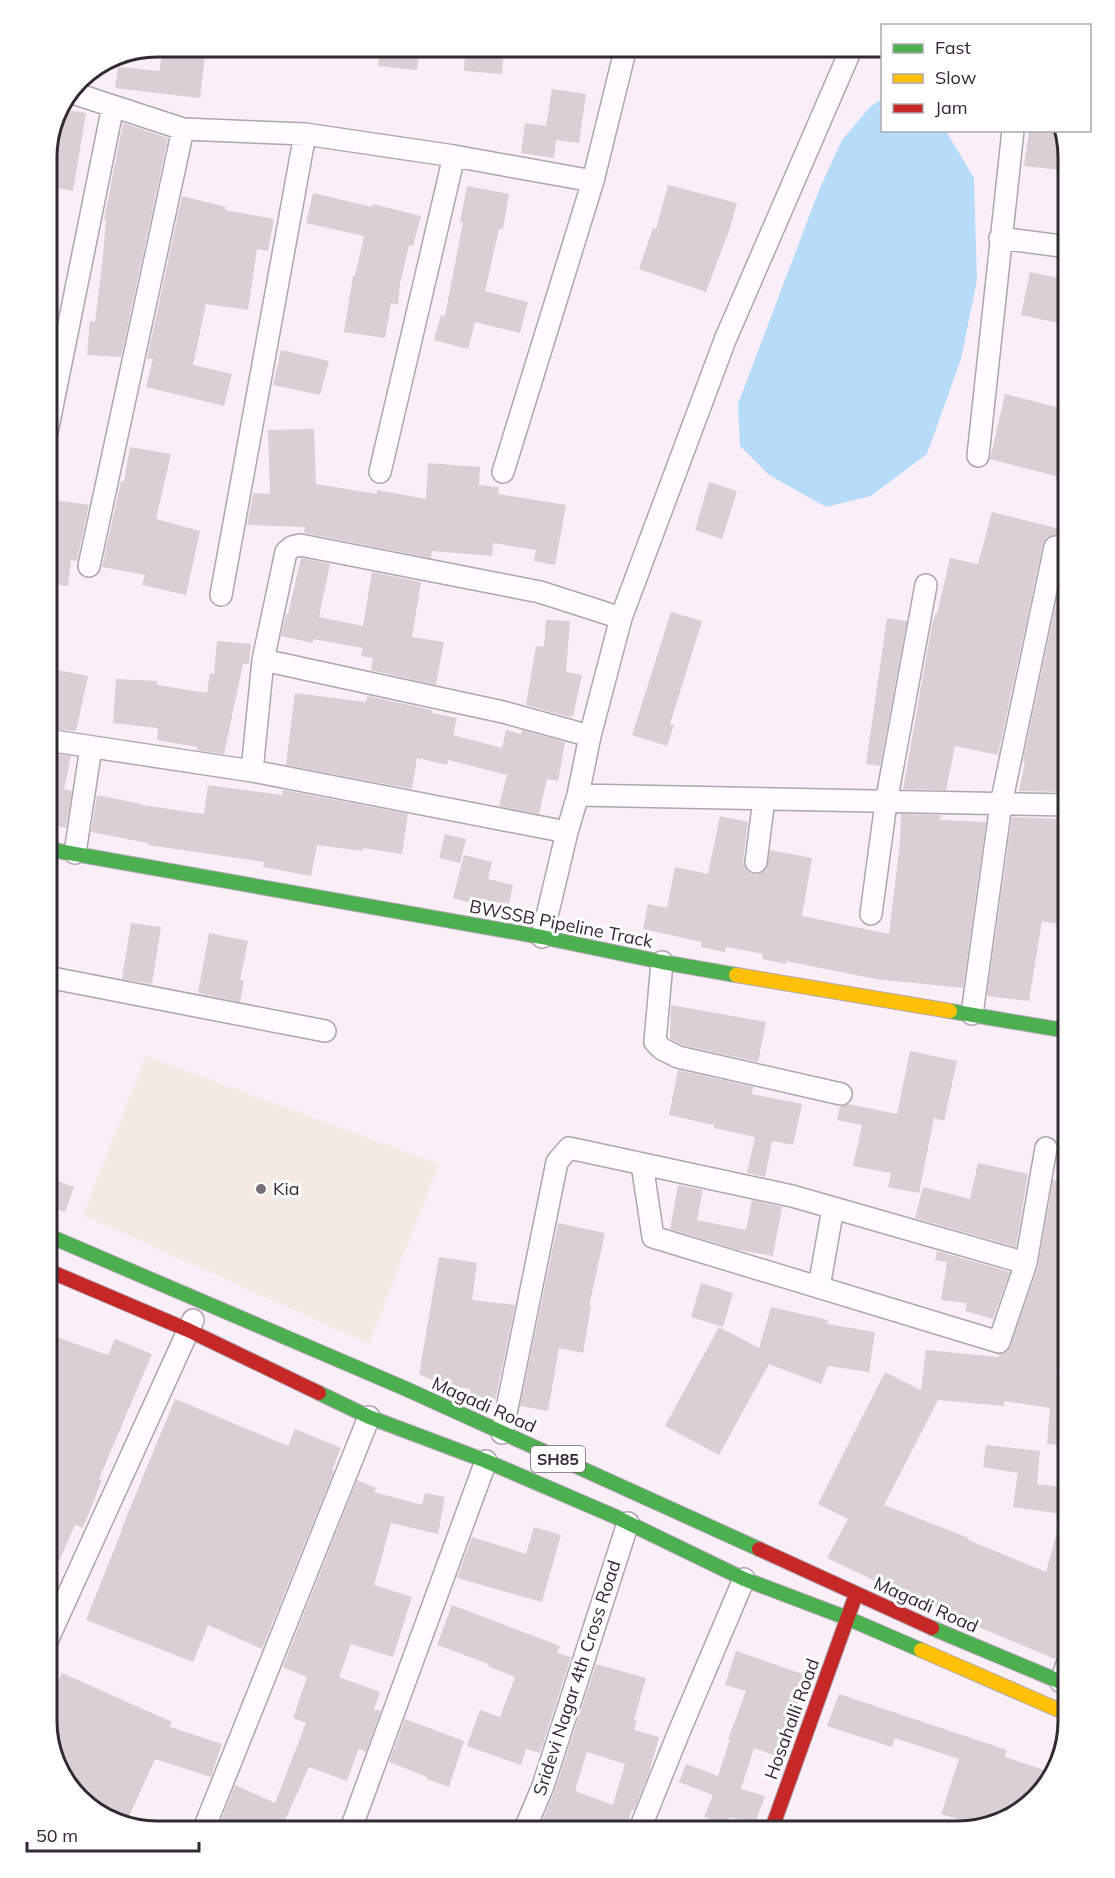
<svg xmlns="http://www.w3.org/2000/svg" width="1115" height="1878" font-family="Mulish,sans-serif">
	<rect width="100%" height="100%" fill="#faeef9"/>
	<path fill="#f4eae3" d="M146,1056L439,1164L369,1344L83,1215Z"/>
	<path fill="#b7dcf9" d="M882,99V130L946,131L974,178L977,280L961,359L927,454L871,496L826,507L769,475L740,446L738,404L819,190L842,140L870,107Z"/>
	<path fill="#dacfd2" fill-rule="evenodd" d="M162,46L206,47L200,98L115,88L118,67L160,71Z
		M381,47H420L417,70L378,66Z
		M465,47H504L502,74L464,71Z
		M552,89L586,94L579,143L556,140L554,158L521,153L525,123L546,126Z
		M65,110L86,113L73,191L47,186V150Z
		M123,123L168,138L121,357L87,355L90,321L95,322L103,256L106,220H104Z
		M1029,130H1062L1064,138L1060,170L1024,166Z
		M668,185L737,203L727,238H726L706,292L639,269L653,228L656,229Z
		M467,186L509,194L503,229H499L485,291L528,302L520,333L475,322L468,349L434,340L441,315L445,316L463,222H460Z
		M313,193L372,207L373,204L421,216L413,246L409,245L400,284L398,305L391,303L385,338L344,332L353,276H355L364,236L306,223Z
		M182,196L226,207L225,210L274,219L268,251L257,249L248,310L206,304L193,365L232,374L224,406L146,387L153,359H147Z
		M1030,272L1068,280V325L1021,315Z
		M281,350L329,361L320,395L273,385Z
		M1005,394L1068,410V479L990,459Z
		M314,429L316,484L377,494V490L426,499L428,463L480,467L479,485L499,487L498,494L566,505L555,565L534,561L536,550L493,543L492,556L432,551L431,558L304,533L305,527L247,525L253,493L270,494L268,430Z
		M130,447L171,454L156,519L200,531L186,595L142,585L145,575L102,567L121,481H124Z
		M709,482L737,491L722,539L695,530Z
		M47,499L89,505L77,561L71,560L68,586L47,583Z
		M992,512L1068,531V780L1066,792L1019,791L1025,761H1023L1067,550V544L1064,538L1057,534L1046,538L1043,544L998,755L955,746L946,790L903,789L932,624L936,613L937,614L950,558L978,564Z
		M301,558L330,564L319,617L363,626L372,572L421,582L412,637L444,642L436,685L371,670L373,658L361,656L363,648L313,639V643L281,636L286,614H288Z
		M671,612L702,621L670,724L674,725L667,746L632,735Z
		M887,618L907,621L880,766L866,764Z
		M546,620L570,621L566,672L582,675L573,716L570,717L526,705L536,646L544,647Z
		M217,641L251,644L249,664H243L224,754L197,750V747L157,740L158,728L113,723L116,679L157,681V685L207,693L210,673L214,674Z
		M57,670L88,676L76,731L47,728V693L52,694Z
		M295,693L366,702L367,696L432,710V713L457,718L453,735L502,748L506,730L521,734L522,730L565,742L558,781L547,779L539,814L499,806L507,775L448,760L447,765L417,758L412,789L286,765Z
		M47,753L71,756L64,789L72,791L66,828L56,826L55,833L47,832Z
		M208,785L282,795L283,790L408,814L402,854L363,848V851L317,845L311,876L263,867L264,862L148,845V843L91,832L97,795L141,804V805L204,814Z
		M901,814L941,815L940,820L986,822L963,988L876,979L786,961V964L762,959L763,954L726,947L725,952L701,947L702,942L643,929L648,904L667,908L675,867L708,874L720,816L748,822L743,861L745,867L749,872L755,875L766,870L770,850L812,858L802,916L889,934L900,842Z
		M1012,817L1068,819V926L1042,921L1029,1001L987,996Z
		M445,834L466,839L460,863L439,858Z
		M464,855L492,862L488,879L513,885L509,904L482,900L481,906L453,898Z
		M131,923L161,927L152,984L122,979Z
		M209,933L248,941L240,980L244,981L240,1002L198,993Z
		M671,1005L766,1022L758,1062L682,1045L670,1039Z
		M910,1051L957,1061L944,1121L934,1118L919,1193L888,1187L891,1173L853,1166L862,1125L837,1120L840,1106L848,1104L897,1114Z
		M678,1070L753,1087L752,1094L802,1104L793,1145L772,1141L765,1177L747,1173L755,1137L714,1128V1125L669,1115Z
		M978,1163L1028,1174L1016,1247L915,1218L923,1187L970,1199Z
		M55,1180L74,1187L65,1212L47,1206Z
		M1053,1180L1068,1183V1307L1067,1306L1056,1373L1068,1376V1446L1047,1444L1050,1408L1004,1401V1406L938,1400L884,1505L969,1538L968,1540L1046,1572L1062,1514L1013,1507L1018,1473L983,1467L986,1445L1040,1451L1037,1484L1067,1488L1064,1511L1068,1512V1638L1065,1649L1059,1652L1055,1659L947,1614L948,1611L900,1593L827,1558L848,1519L818,1504L885,1372L921,1390L926,1350L999,1357V1354L1008,1351L1038,1267Z
		M678,1185L703,1190L697,1220L746,1230L752,1200L782,1207L773,1256L739,1250L670,1229Z
		M558,1223L605,1233L589,1306H591L583,1353L559,1348L548,1411L520,1406Z
		M937,1251L1010,1272L993,1319L965,1311L967,1303L941,1300L947,1262L935,1260Z
		M439,1257L477,1263L472,1300L515,1305L495,1402L470,1397L471,1389L440,1384L419,1374Z
		M701,1283L733,1293L723,1327L691,1317Z
		M771,1307L828,1320L827,1324L875,1332L869,1372L828,1366L821,1384L769,1364L719,1455L665,1426L719,1327L759,1348Z
		M47,1334L108,1355L115,1339L152,1354L99,1479L102,1480L83,1528L75,1525L47,1588Z
		M175,1399L288,1446L295,1429L341,1448L332,1470L334,1471L262,1649L208,1625L193,1662L86,1620L122,1530H121Z
		M357,1480L376,1488L374,1492L422,1505L425,1493L445,1497L438,1534L391,1523L374,1585L412,1597L393,1657L351,1644L339,1677L380,1692L374,1709L381,1711L366,1752L359,1749L358,1750L347,1781L309,1767L280,1831H217L235,1785L275,1803L306,1723L293,1718L307,1677L283,1667Z
		M534,1527L561,1535L542,1602L457,1578L472,1537L526,1554Z
		M452,1605L560,1646L557,1653L571,1657L540,1753L526,1749L521,1765L467,1746L480,1710L500,1717L515,1677L488,1666L489,1664L437,1645Z
		M736,1651L808,1676L779,1757L754,1748L741,1789L765,1796L755,1824L730,1817L726,1825L704,1817L713,1795L679,1782L686,1764L718,1776L730,1740L728,1739L746,1691L725,1685Z
		M596,1664L646,1678L634,1720L637,1721L634,1730L659,1737L649,1773L634,1810H632L625,1831H568L542,1822L555,1790ZM587,1752L625,1764L613,1805L575,1791Z
		M62,1673L172,1722L170,1727L222,1744L211,1777L155,1759L126,1823L95,1813L58,1770L46,1721V1707Z
		M839,1694L1007,1750L1005,1757L1053,1773L1050,1782L1010,1817L994,1812L990,1824L981,1826L941,1814L959,1759L895,1738L892,1747L827,1726Z
		M405,1719L464,1741L449,1787L427,1779V1777L389,1762Z"/>
	<g fill="none" stroke-linecap="round" stroke-linejoin="round">
		<g stroke="#afa5ae" stroke-width="24">
			<path id="street" d="M73,93L183,129L305,134L454,156L593,181L626,47
				M1000,238L1068,247
				M47,432L113,106
				M978,456L1013,130
				M380,472L454,156
				M503,472L593,181
				M89,566L183,129
				M221,595L305,134
				M263,660L503,712L590,736
				M47,740L252,771L567,832
				M252,771L263,660L286,552L292,547L300,545L540,592L621,618
				M578,795L1068,805
				M75,853L91,747
				M756,862L764,799
				M871,914L886,803L926,585
				M542,937L567,832L578,795L590,736L621,618L725,340L852,47
				M662,962L655,1042L662,1049L678,1057L841,1094
				M47,977L325,1031
				M972,1014L1001,804L1055,547
				M642,1164L653,1237L999,1342L1026,1263L1046,1148
				M819,1287L833,1208
				M502,1433L557,1162L569,1148L792,1196L1026,1263
				M47,1641L193,1320
				M1061,1682L1068,1661
				M203,1831L369,1417
				M350,1831L486,1461
				M524,1831L543,1786L628,1523
				M639,1831L679,1732L744,1579"/>
		</g>
		<g stroke="#afa5ae" stroke-width="16">
			<path id="fast" d="M881,47H882
				M47,849L542,937L662,962L736,975
				M950,1011L1068,1031
				M47,1235L404,1388L759,1549
				M319,1393L369,1417L486,1461L616,1517L744,1579L847,1618L921,1650
				M932,1628L1068,1685"/>
		</g>
		<g stroke="#afa5ae" stroke-width="16">
			<path id="slow" d="M736,975L950,1011
				M921,1650L1068,1714"/>
		</g>
		<g stroke="#afa5ae" stroke-width="16">
			<path id="jam" d="M47,1270L188,1330L319,1393
				M759,1549L932,1628
				M771,1831L855,1597"/>
		</g>
		<use href="#street" stroke="#fefcfe" stroke-width="21"/>
		<use href="#fast" stroke="#4caf50" stroke-width="14"/>
		<use href="#slow" stroke="#ffc107" stroke-width="14"/>
		<use href="#jam" stroke="#c62828" stroke-width="14"/>
	</g>
	<circle fill="#786f78" stroke="#fefefe" stroke-width="2" cx="261" cy="1189" r="6"/>
	<g text-anchor="middle" stroke-width="6" stroke-linejoin="round" paint-order="stroke">
		<rect fill="#fefefe" stroke="#6f6a6f" stroke-width="1.5" x="531" y="1446" width="54" height="26" rx="4.5"/>
		<g font-size="16" font-weight="bold" fill="#322a32">
			<text x="558" y="1465">SH85</text>
		</g>
		<g font-size="18" fill="#322a32" stroke="#fefefe">
			<text transform="translate(561 924) rotate(11)" y="6">BWSSB Pipeline Track</text>
			<text transform="translate(484 1405) rotate(24)" y="6">Magadi Road</text>
			<text transform="translate(926 1605) rotate(24)" y="6">Magadi Road</text>
			<text transform="translate(577 1678) rotate(-72)" y="6">Sridevi Nagar 4th Cross Road</text>
			<text transform="translate(792 1719) rotate(-70)" y="6">Hosahalli Road</text>
		</g>
		<g font-size="18" fill="#322a32" stroke="#fefefe" text-anchor="start">
			<text x="273" y="1195">Kia</text>
		</g>
	</g>
	<path d="M0 0H1115V1878H0ZM157 57H958A100 100 0 0 1 1058 157V1721A100 100 0 0 1 958 1821H157A100 100 0 0 1 57 1721V157A100 100 0 0 1 157 57Z" fill="#fefefe" fill-rule="evenodd"/>
	<path fill="none" stroke="#322a32" stroke-width="3" d="M157 57H958A100 100 0 0 1 1058 157V1721A100 100 0 0 1 958 1821H157A100 100 0 0 1 57 1721V157A100 100 0 0 1 157 57Z"/>
	<rect x="881" y="24" width="210" height="108" fill="#fefefe" stroke="#aca9ac" stroke-width="1.5"/>
	<rect x="893" y="44" width="30" height="9" fill="#4caf50" stroke="#aca9ac" stroke-width="1.5"/>
	<text x="935" y="54" font-size="18" fill="#322a32">Fast</text>
	<rect x="893" y="74" width="30" height="9" fill="#ffc107" stroke="#aca9ac" stroke-width="1.5"/>
	<text x="935" y="84" font-size="18" fill="#322a32">Slow</text>
	<rect x="893" y="104" width="30" height="9" fill="#c62828" stroke="#aca9ac" stroke-width="1.5"/>
	<text x="935" y="114" font-size="18" fill="#322a32">Jam</text>
	<path d="M27 1842v9h172v-9" fill="none" stroke="#322a32" stroke-width="3"/>
	<text x="36" y="1842" font-size="18" fill="#322a32" stroke="#fefefe" stroke-width="4.5" paint-order="stroke">50 m</text>
</svg>
